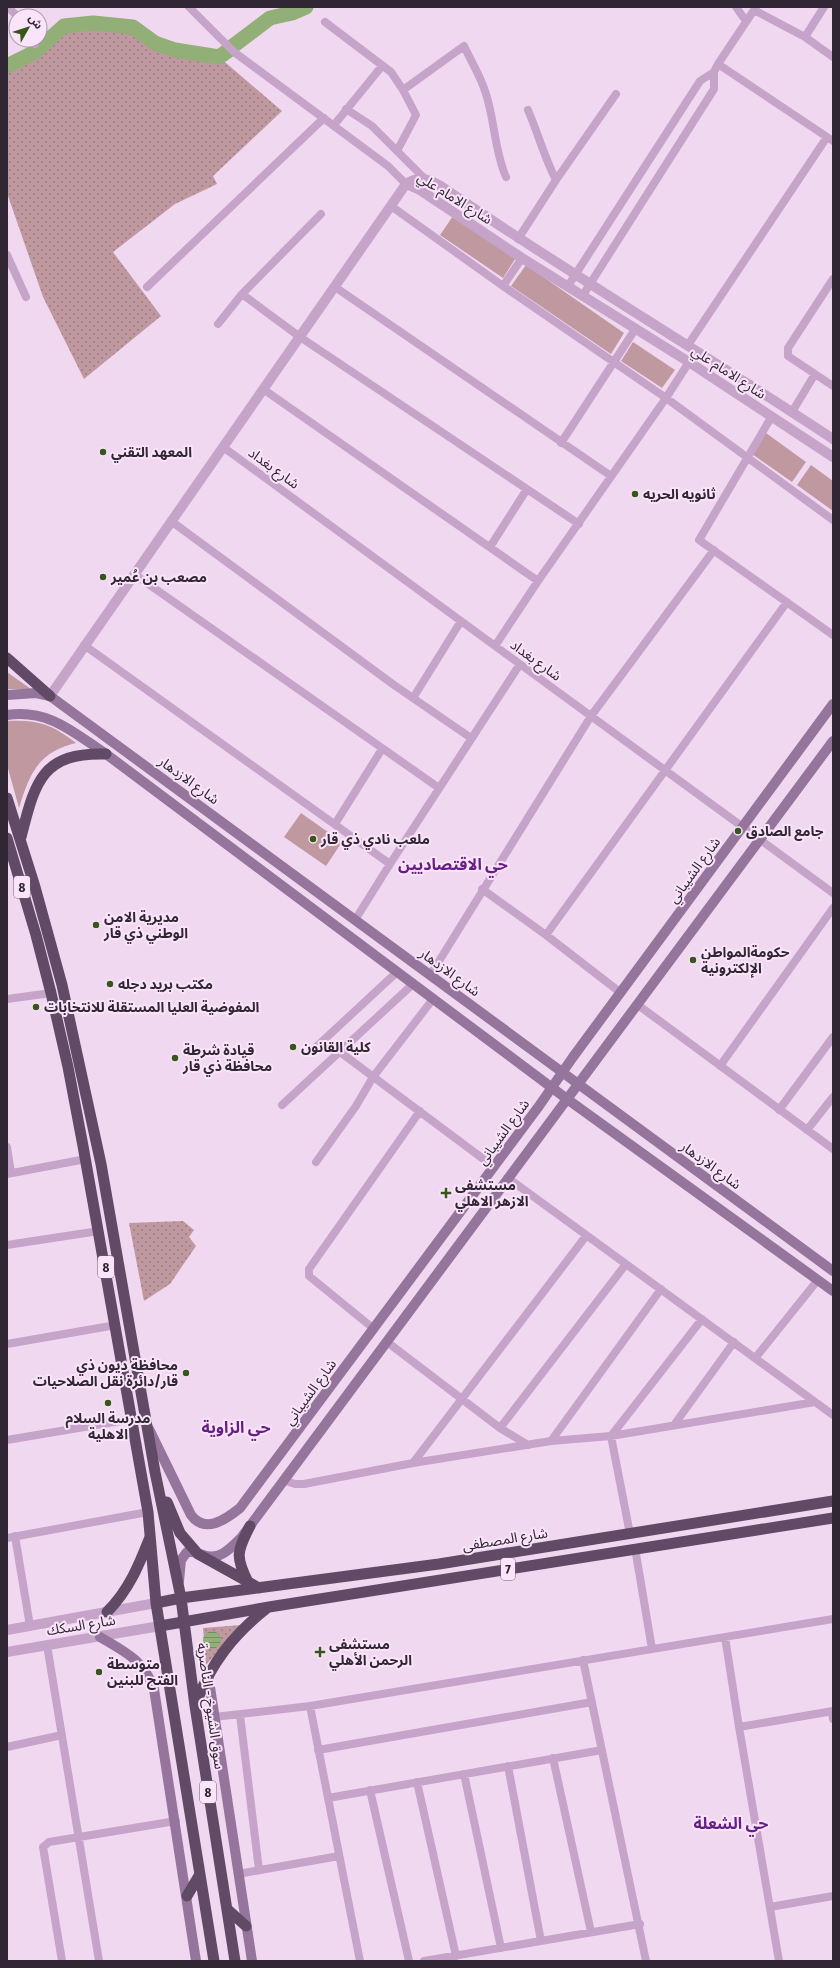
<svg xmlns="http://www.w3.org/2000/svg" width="840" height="1968" font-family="'Fira Sans Condensed','Noto Sans Arabic',sans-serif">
	<defs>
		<pattern id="garden-dots" width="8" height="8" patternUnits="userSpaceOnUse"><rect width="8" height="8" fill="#c098a0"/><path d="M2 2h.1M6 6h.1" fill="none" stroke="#9d7c83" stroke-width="1.8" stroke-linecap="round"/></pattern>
		<pattern id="water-rules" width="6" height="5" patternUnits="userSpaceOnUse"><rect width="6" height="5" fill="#92af77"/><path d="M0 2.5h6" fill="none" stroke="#788e62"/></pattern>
	</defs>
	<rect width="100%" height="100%" fill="#f1d8f1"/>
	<path fill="#c098a0" d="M453,216L515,259L503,278L440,235Z
		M526,265L624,333L611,354L511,286Z
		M633,342L675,370L662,388L621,361Z
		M766,433L806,462L792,482L752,454Z
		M811,465L833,481V511L797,485Z
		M7,672L31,689H7Z
		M7,721C39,720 51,724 76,743C38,752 30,773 19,808L7,765Z
		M301,813L342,842L326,866L284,837Z"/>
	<path fill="url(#garden-dots)" d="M93,23L133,27L155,43L175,50L219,57L282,111L213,176L217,184L175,204L113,252L161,316L84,379L43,297L7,193V66L35,52L64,26Z
		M183,1221L194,1230L189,1237L196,1246L170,1284L144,1301L129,1223Z
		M241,1625L206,1665L203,1628Z"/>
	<path fill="url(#water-rules)" d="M203 1640a9 9 0 1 1 18 0a9 9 0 1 1-18 0Z"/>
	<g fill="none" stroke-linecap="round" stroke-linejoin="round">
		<path stroke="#92af77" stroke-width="15" d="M233,46L270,18L292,13L306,7
			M7,66L35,52L64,26L93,23L133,27L155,43L175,50L219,57L229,50"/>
		<path stroke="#c6a4c9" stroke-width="8" d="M8,7L17,16
			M189,7L234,52L388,166L406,184
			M736,7L746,21
			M754,10L805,37L833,57
			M325,22L391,72L403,90L416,115L397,151
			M805,37L824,7
			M33,40L35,44
			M718,64L833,141
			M403,90L464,46C471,61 480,75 485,91C495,119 494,150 506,177
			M346,109L372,126L424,178
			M528,110C538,133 544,157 556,180
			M334,125L382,66
			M391,206L503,286L666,398L833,520
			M518,239L556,180L616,94
			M7,255L26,297
			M833,279L788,348V356L833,386
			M503,286L522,258
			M568,286L700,81L714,72
			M147,287L324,118
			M335,287L611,476
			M242,294L300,337L579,524
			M583,295L714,89V72L718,64L756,7
			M218,324L242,294L321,214
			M688,345L827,137
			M263,389L538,581
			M792,412L815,374
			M772,416L699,540L833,635
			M561,443L636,328
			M223,447L833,893
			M171,521L394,685L471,738
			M490,547L527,489
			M134,574L439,788
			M84,645L390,864
			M495,646L538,581L666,398L689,362
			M413,698L461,621
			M335,824L382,749
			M482,889L546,935L621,993
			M355,920L390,864L520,664
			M546,935L787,602
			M431,974L591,716L714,550
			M7,999L51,993
			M638,1005L833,1149
			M313,1050L397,972
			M340,1052L494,1167
			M720,1066L833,908
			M282,1105L413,984
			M779,1110L833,1037
			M807,1130L833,1097
			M7,1147L11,1173
			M316,1162L356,1106L373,1077L433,999
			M7,1174L86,1159
			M508,1178L833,1415
			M7,1245L99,1231
			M374,1329L309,1276V1269L420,1111
			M387,1342L500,1428L528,1445
			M7,1344L116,1325
			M756,1357L817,1281
			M674,1425L734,1342
			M500,1428L626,1264
			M7,1440L132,1419
			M551,1441L661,1289
			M413,1463L586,1236
			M283,1480L295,1484H304L413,1463L551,1441L611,1436L815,1402
			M630,1534L611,1436L702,1319
			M15,1536L30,1626
			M7,1538L148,1512
			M635,1548L652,1649
			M725,1637L739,1727L779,1961
			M47,1645L99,1961
			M583,1660L646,1961
			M310,1706L360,1961
			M832,1711L833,1719
			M240,1715L259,1870
			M214,1717L310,1706L833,1619
			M739,1727L833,1711
			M7,1747L62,1735
			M318,1750L592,1702
			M553,1758L591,1932
			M508,1766L541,1941
			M464,1774L501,1948
			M417,1782L456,1956
			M370,1790L409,1961
			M328,1798L602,1750
			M238,1874L339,1856
			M770,1907L833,1896
			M62,1961L43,1847L49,1842L176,1821
			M424,1961L640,1924"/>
		<path stroke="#c6a4c9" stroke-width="10" d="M406,184L420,190L522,258L689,362L833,457
			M50,696L406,184C418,176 427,178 439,185C568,273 703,353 833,439
			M7,1630L156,1603
			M7,1652L160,1626"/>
		<path stroke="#96759d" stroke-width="10" d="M7,695L36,693L50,696L833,1271
			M7,715C49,709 73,732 106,754L567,1099L833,1291
			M149,1429L191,1515C205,1534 225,1520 240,1508L539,1106L573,1057L833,704
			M179,1581L181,1560L187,1552C193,1551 197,1553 203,1555C219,1561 230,1549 241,1538L833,741
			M100,1637C125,1652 144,1660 154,1689L196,1961
			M208,1674L252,1961"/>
		<path stroke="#604a66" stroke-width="11" d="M7,658L50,696
			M7,798L35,887L62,985L101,1164L155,1472L181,1598L195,1706L235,1961
			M21,837C35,783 41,752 106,754
			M7,838L36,935L51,993L68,1067L83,1146L148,1512L156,1603L214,1961
			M167,1502L180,1533L198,1554L259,1588
			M248,1582C235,1557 237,1551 250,1526
			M156,1603L181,1598L439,1564L833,1501
			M107,1612C129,1590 139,1565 150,1537
			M160,1626L269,1607L833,1518
			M196,1703C211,1663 233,1635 267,1608
			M187,1896L200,1874
			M227,1909L246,1926"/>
	</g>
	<g fill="#37561b" stroke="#f9e4f9" stroke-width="1.5">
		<circle cx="103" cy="452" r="4"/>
		<circle cx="635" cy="494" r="4"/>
		<circle cx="103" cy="577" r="4"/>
		<circle cx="738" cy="831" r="4"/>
		<circle cx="313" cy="839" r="4"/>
		<circle cx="96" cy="925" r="4"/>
		<circle cx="693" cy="960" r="4"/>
		<circle cx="110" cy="984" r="4"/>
		<circle cx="36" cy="1007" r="4"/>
		<circle cx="293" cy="1047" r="4"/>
		<circle cx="175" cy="1058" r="4"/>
		<path d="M444 1187h4v4h4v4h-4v4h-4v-4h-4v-4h4z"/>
		<circle cx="186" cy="1373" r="4"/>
		<circle cx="108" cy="1403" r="4"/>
		<path d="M318 1646h4v4h4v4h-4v4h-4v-4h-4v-4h4z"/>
		<circle cx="99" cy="1672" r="4"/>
	</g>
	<g text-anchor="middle" stroke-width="4" stroke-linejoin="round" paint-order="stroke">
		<g fill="#f9e4f9" stroke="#6d5f6f" stroke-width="1">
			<rect x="14" y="876" width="16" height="22" rx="3"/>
			<rect x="98" y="1256" width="16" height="22" rx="3"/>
			<rect x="501" y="1558" width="14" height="22" rx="3"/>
			<rect x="200" y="1781" width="16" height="22" rx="3"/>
		</g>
		<g font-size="13" font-weight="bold" fill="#312634">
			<text x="22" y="892">8</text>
			<text x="106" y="1272">8</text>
			<text x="508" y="1574">7</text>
			<text x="208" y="1797">8</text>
		</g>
		<g font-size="14" fill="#312634" stroke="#f9e4f9">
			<text transform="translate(455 198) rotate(32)" y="5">شارع الامام علي</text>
			<text transform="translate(729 372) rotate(33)" y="5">شارع الامام علي</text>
			<text transform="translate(274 468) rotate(36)" y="5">شارع بغداد</text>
			<text transform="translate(536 660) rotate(36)" y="5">شارع بغداد</text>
			<text transform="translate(189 780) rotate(36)" y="5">شارع الازدهار</text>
			<text transform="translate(694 870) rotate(-54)" y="5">شارع الشيباني</text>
			<text transform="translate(450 972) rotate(36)" y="5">شارع الازدهار</text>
			<text transform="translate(503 1132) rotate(-54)" y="5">شارع الشيباني</text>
			<text transform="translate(711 1165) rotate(36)" y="5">شارع الازدهار</text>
			<text transform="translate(310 1392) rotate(-54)" y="5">شارع الشيباني</text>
			<text transform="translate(505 1539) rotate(-9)" y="5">شارع المصطفى</text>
			<text transform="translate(81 1625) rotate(-9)" y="5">شارع السكك</text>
			<text transform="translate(211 1706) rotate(82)" y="5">سوق الشيوخ - الناصرية</text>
		</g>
		<g font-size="14" font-weight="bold" fill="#312634" stroke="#f9e4f9" text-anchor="start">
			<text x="111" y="457">المعهد التقني</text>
			<text x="643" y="499">ثانويه الحريه</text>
			<text x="111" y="582">مصعب بن عُمير</text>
			<text x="746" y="836">جامع الصادق</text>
			<text x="321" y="844">ملعب نادي ذي قار</text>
			<text x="104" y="922">مديرية الامن<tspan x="104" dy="16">الوطني ذي قار</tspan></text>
			<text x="701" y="957">حكومةالمواطن<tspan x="701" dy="16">الإلكترونية</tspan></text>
			<text x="118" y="989">مكتب بريد دجله</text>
			<text x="44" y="1012">المفوضية العليا المستقلة للانتخابات</text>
			<text x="301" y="1052">كلية القانون</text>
			<text x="183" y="1055">قيادة شرطة<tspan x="183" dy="16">محافظة ذي قار</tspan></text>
			<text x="455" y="1190">مستشفى<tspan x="455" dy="16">الازهر الاهلي</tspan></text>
			<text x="178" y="1370" text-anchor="end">محافظة ديون ذي<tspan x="178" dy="16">قار/دائرة نقل الصلاحيات</tspan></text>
			<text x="108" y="1423" text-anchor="middle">مدرسة السلام<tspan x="108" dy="16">الاهلية</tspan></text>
			<text x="329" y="1649">مستشفى<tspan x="329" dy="16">الرحمن الأهلي</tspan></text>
			<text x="107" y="1669">متوسطة<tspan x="107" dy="16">الفتح للبنين</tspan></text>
		</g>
		<g font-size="16" font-weight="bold" fill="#661e84" stroke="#f9e4f9">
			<text x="453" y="870">حي الاقتصاديين</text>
			<text x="236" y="1433">حي الزاوية</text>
			<text x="731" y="1829">حي الشعلة</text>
		</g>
	</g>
	<rect width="840" height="1968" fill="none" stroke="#312634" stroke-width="16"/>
	<g transform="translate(28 28) rotate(51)"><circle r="19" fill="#f9e4f9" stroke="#a998aa"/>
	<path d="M0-3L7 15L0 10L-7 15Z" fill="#37561b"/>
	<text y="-6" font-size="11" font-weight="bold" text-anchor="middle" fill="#312634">ش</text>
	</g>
</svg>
